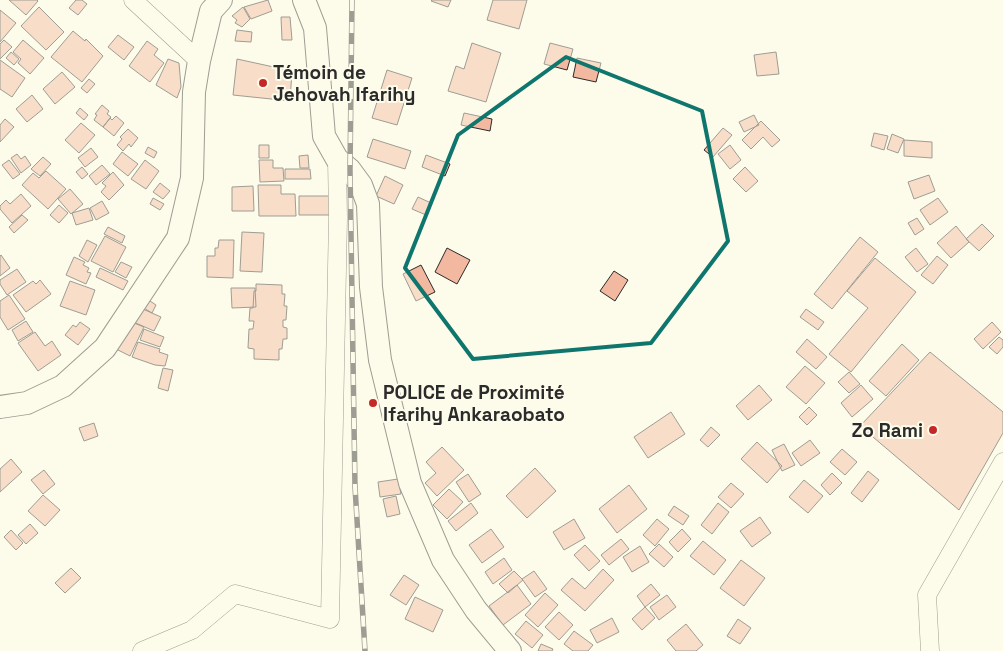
<svg xmlns="http://www.w3.org/2000/svg" width="1003" height="651" font-family="'Space Grotesk',sans-serif">
	<rect width="100%" height="100%" fill="#fdfbea"/>
	<path fill="#f2b8a0" stroke="#2b2b2b" d="M9,0H37L38,1L26,15Z
		M76,0H82L87,4L78,15L69,8Z
		M268,0L272,11L251,19L244,7Z
		M432,0H451L448,7L431,1Z
		M493,0H527L519,29L487,20Z
		M39,7L64,32L46,50L21,26Z
		M243,7L250,19L242,27L235,23L237,20L232,16Z
		M0,10L16,23L0,42Z
		M281,17H290L292,40H282Z
		M237,30L252,32L251,42L235,41Z
		M73,31L85,41L86,39L103,56L82,82L51,57Z
		M118,35L134,47L124,60L108,47Z
		M4,40L12,47L0,59V44Z
		M23,40L44,58L30,74L18,63L21,59L13,52Z
		M147,41L158,49L154,55L164,63L150,82L129,66Z
		M472,43L501,53L486,102L448,91L456,66L464,69Z
		M550,43L573,49L567,70L544,64Z
		M11,52L19,59L14,65L6,58Z
		M776,52L779,74L757,76L754,55Z
		M577,58L601,63L596,82L573,77Z
		M168,59L179,63L181,87L177,98L156,85Z
		M237,59L292,71L290,101L233,95Z
		M0,60L25,78L12,97L0,89Z
		M387,70L412,78L397,125L372,118Z
		M62,72L75,87L55,104L43,89Z
		M89,79L95,84L87,93L81,88Z
		M32,95L43,109L27,122L16,109Z
		M102,105L109,111L107,114L111,117L103,127L94,120L97,115L95,114Z
		M80,108L88,115L84,120L76,113Z
		M464,113L492,119L490,131L461,125Z
		M754,115L759,125L744,132L739,122Z
		M116,116L124,123L114,136L103,127L110,118L112,120Z
		M5,119L14,127L0,142V125Z
		M761,121L780,140L772,147L763,137L751,149L742,140Z
		M81,123L95,135L79,153L65,140Z
		M723,128L732,135L713,157L704,150Z
		M128,129L138,138L131,147L129,144L123,151L117,145L122,139L120,137Z
		M874,133L888,136L884,150L871,146Z
		M892,134L904,139L898,153L887,149Z
		M373,139L411,151L405,169L367,157Z
		M904,140L932,142V158L904,156Z
		M259,145H269V158H259Z
		M730,145L741,160L730,169L718,154Z
		M148,147L157,152L154,158L145,153Z
		M91,148L98,157L85,167L78,158Z
		M122,152L138,164L128,176L113,164Z
		M17,154L21,159L25,156L31,165L21,173L11,158Z
		M308,155L309,168H300L299,156Z
		M426,155L450,164L445,176L422,167Z
		M43,157L51,164L40,176L31,169Z
		M9,160L20,174L13,179L2,165Z
		M145,160L159,171L146,189L131,179Z
		M259,160H273V168H283L284,181L260,182Z
		M102,165L110,174L96,185L89,176Z
		M82,167L88,174L82,179L76,172Z
		M745,167L758,181L746,192L733,179Z
		M285,169H310L311,179H285Z
		M46,171L66,189L48,209L22,185L33,173L39,178Z
		M113,172L124,185L109,200L101,192L106,186L102,183Z
		M929,175L935,191L914,199L908,182Z
		M385,176L403,185L394,204L376,196Z
		M160,183L170,191L163,199L153,192Z
		M258,185H281V194H295L296,216H259Z
		M253,186L254,211H232V187Z
		M70,189L83,204L71,214L58,199Z
		M21,194L31,206L12,223L0,209V206L6,200L10,204Z
		M299,196H329L330,215H299Z
		M418,197L431,203L426,215L412,209Z
		M153,198L164,204L160,210L150,204Z
		M938,198L948,212L930,225L920,210Z
		M102,201L109,213L96,220L90,208Z
		M59,205L68,213L59,223L50,215Z
		M89,208L93,220L76,225L72,213Z
		M22,215L28,220L14,233L9,227Z
		M917,218L924,229L915,235L908,223Z
		M982,224L994,236L979,251L966,239Z
		M956,226L969,242L951,258L937,243Z
		M108,227L125,236L122,243L104,234Z
		M242,232L264,233L262,272L240,271Z
		M105,236L126,247L113,272L91,261Z
		M860,237L878,252L832,309L814,294Z
		M87,240L97,245L88,262L79,256Z
		M219,240H234L233,278L207,277V256H215V248H218Z
		M447,248L470,260L457,284L435,272Z
		M916,248L928,264L917,272L905,257Z
		M1,255L10,268L0,276V256Z
		M937,256L948,265L933,284L921,275Z
		M74,257L85,262L83,265L89,268L87,272L91,273L86,284L66,275Z
		M875,258L916,292L851,372L829,354L868,308L847,291Z
		M121,262L132,267L126,278L115,272Z
		M421,265L435,292L416,301L403,274Z
		M100,268L128,281L123,290L96,277Z
		M17,269L26,282L7,295L0,284V280Z
		M614,271L628,280L615,301L600,291Z
		M40,280L51,294L26,312L13,295L33,281L36,284Z
		M70,281L95,290L86,315L60,306Z
		M256,284L282,285V294H285L284,306H287L286,320H283V327L287,328V339H283L282,349H279V360L254,359V349L248,348L249,329H253L254,321H249L250,308H253L254,291H256Z
		M231,288H255L256,307L232,308Z
		M9,295L25,319L8,330L0,317V301Z
		M147,299L156,305L152,313L142,307Z
		M136,306L161,317L154,331L129,320Z
		M806,309L824,322L818,330L800,317Z
		M26,321L33,332L18,341L12,330Z
		M129,321L144,327L130,356L112,347Z
		M80,322L90,329L78,345L65,335L73,325L76,327Z
		M992,322L1001,332L983,349L974,339Z
		M144,329L164,337L160,347L140,340Z
		M35,332L45,346L52,341L61,355L38,371L18,343Z
		M999,337L1003,340V347L997,354L989,347Z
		M807,339L827,357L816,369L796,352Z
		M138,342L160,349L159,352L168,355L165,366L155,365L132,357Z
		M902,344L919,360L886,396L869,381Z
		M930,352L1003,412V433L959,510L860,426Z
		M805,366L825,383L806,404L786,387Z
		M163,368L173,370L168,391L158,388Z
		M849,372L860,384L849,393L838,382Z
		M759,385L772,400L748,420L736,406Z
		M861,385L873,399L852,417L841,403Z
		M809,407L817,415L807,425L799,417Z
		M671,412L685,434L648,458L634,437Z
		M94,423L98,436L84,441L79,428Z
		M711,427L720,435L708,447L700,440Z
		M810,440L820,453L801,466L792,453Z
		M757,442L782,466L767,483L741,459Z
		M784,444L795,465L782,471L772,450Z
		M442,447L464,470L437,496L425,483L436,473L426,462Z
		M842,449L857,462L845,475L830,462Z
		M11,459L22,472L0,492V469Z
		M535,468L556,491L527,518L506,496Z
		M44,470L55,484L43,494L31,480Z
		M868,471L879,480L862,502L851,493Z
		M832,473L842,483L830,495L821,485Z
		M468,474L481,494L469,502L456,482Z
		M398,479L401,494L380,497L378,482Z
		M804,480L823,496L808,513L789,497Z
		M731,483L744,494L731,508L718,497Z
		M629,485L647,509L617,533L599,509Z
		M449,489L463,502L447,519L433,505Z
		M43,495L60,510L45,526L28,511Z
		M396,496L400,514L387,517L383,499Z
		M471,503L478,513L456,531L448,521Z
		M718,503L729,512L712,534L701,525Z
		M674,506L689,516L683,525L668,515Z
		M760,517L771,533L752,547L740,531Z
		M574,519L585,538L564,550L553,532Z
		M657,519L669,529L655,546L643,535Z
		M30,524L38,533L26,544L18,535Z
		M491,529L504,547L482,563L469,545Z
		M682,529L691,539L678,552L669,542Z
		M11,530L23,543L16,550L4,537Z
		M621,539L629,549L609,565L601,555Z
		M703,541L726,560L714,575L690,556Z
		M659,544L673,557L664,567L649,554Z
		M585,545L600,561L589,571L574,555Z
		M640,546L649,562L632,572L623,557Z
		M504,558L512,570L493,584L485,572Z
		M741,560L765,578L744,606L720,588Z
		M71,568L81,578L65,593L55,583Z
		M603,569L614,580L585,611L561,590L572,578L585,589Z
		M514,571L523,580L508,593L499,584Z
		M534,571L547,589L535,597L522,579Z
		M404,575L419,585L406,605L390,595Z
		M651,584L660,595L645,607L637,596Z
		M517,585L531,604L503,625L489,606Z
		M545,593L558,605L538,627L525,615Z
		M667,595L676,607L659,620L650,607Z
		M415,597L443,610L433,632L405,619Z
		M645,607L655,618L642,630L632,619Z
		M559,612L573,625L559,640L545,627Z
		M612,618L619,632L597,643L590,630Z
		M738,619L751,628L740,644L727,636Z
		M526,621L543,635L532,648L515,634Z
		M686,624L703,645L696,651H676L667,640Z
		M574,631L593,645L588,651H573L564,644Z
		M541,644L553,649L552,651H538Z"/>
	<g fill="none" stroke-linecap="round" stroke-linejoin="round">
		<g stroke="#2b2b2b" stroke-width="19">
			<path id="minor" d="M133,0L199,61
				M142,651L192,630L235,594L330,619L338,218L337,159
				M930,651L927,595L1003,462"/>
		</g>
		<g stroke="#2b2b2b" stroke-width="24">
			<path id="tertiary" d="M304,0L315,28L324,136L337,159L350,170L361,185L368,204L371,287L380,360L410,483L443,560L476,610L510,651
				M0,407L27,403L63,386L105,348L178,238L192,178L194,92L199,61L211,11L221,0"/>
		</g>
		<use href="#minor" stroke="#fdfbea" stroke-width="18"/>
		<use href="#tertiary" stroke="#fdfbea" stroke-width="22"/>
		<g stroke="#2b2b2b" stroke-width="5.5">
			<path id="rail" d="M352,0L350,170L355,487L365,651"/>
		</g>
		<use href="#rail" stroke="#fdfbea" stroke-width="4" stroke-dasharray="11" stroke-linecap="butt"/>
	</g>
	<path d="M0 0H1003V651H0ZM566,57L702,111L728,241L651,343L473,359L405,268L458,135Z" fill="#fdfbea" fill-opacity=".55" fill-rule="evenodd"/>
	<path fill="none" stroke="#0f766e" stroke-width="4" stroke-linejoin="round" d="M566,57L702,111L728,241L651,343L473,359L405,268L458,135Z"/>
	<g fill="#c62828" stroke="#fdfbea" stroke-width="2">
		<circle cx="263" cy="83" r="5"/>
		<circle cx="373" cy="403" r="5"/>
		<circle cx="933" cy="430" r="5"/>
	</g>
	<g text-anchor="middle" stroke-width="4" stroke-linejoin="round" paint-order="stroke">
		<g font-size="19" font-weight="bold" fill="#2b2b2b" stroke="#fdfbea" text-anchor="start">
			<text x="273" y="79">Témoin de<tspan x="273" dy="22">Jehovah Ifarihy</tspan></text>
			<text x="383" y="399">POLICE de Proximité<tspan x="383" dy="22">Ifarihy Ankaraobato</tspan></text>
			<text x="923" y="437" text-anchor="end">Zo Rami</text>
		</g>
	</g>
</svg>
